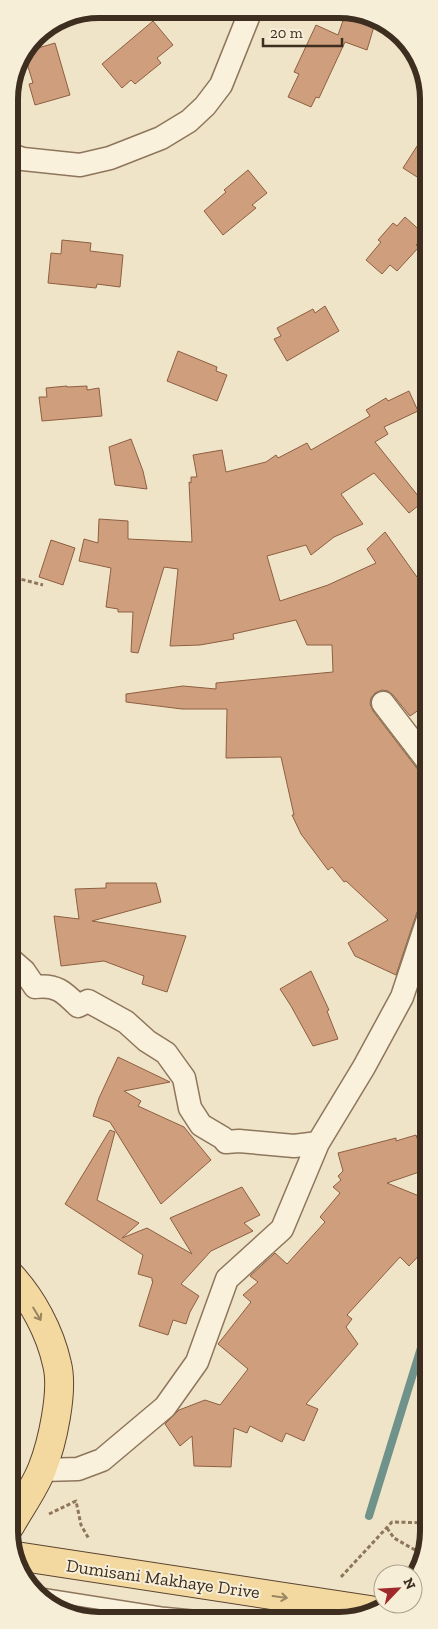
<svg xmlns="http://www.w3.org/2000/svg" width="438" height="1629" font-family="'Zilla Slab',serif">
	<rect width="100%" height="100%" fill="#f0e4c8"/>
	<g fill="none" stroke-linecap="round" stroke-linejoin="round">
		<path stroke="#6f938a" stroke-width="8" d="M369,1516L429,1322"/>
	</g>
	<path fill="#cf9f7d" stroke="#8d5f41" d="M346,12H363L373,18L371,22L375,23L367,50L345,42L319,98L316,97L311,107L288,97L299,74L294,72L316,25L338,35Z
		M153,21L173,45L157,58L161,63L135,84L131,80L122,88L102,64Z
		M55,43L70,95L35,105L29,84L33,83L25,57L28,51Z
		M428,129V184L403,168Z
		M248,170L267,193L252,205L256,208L223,235L204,211L226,192L224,190Z
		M405,217L425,235L416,245L419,247L397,271L390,265L382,274L366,260L381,242L378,240L393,223L397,226Z
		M62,240L91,243L90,251L123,255L120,287L97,284L96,288L48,283L51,253L61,254Z
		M325,306L339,331L287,361L274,339L281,336L277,328L313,309L315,313Z
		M178,351L217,367L216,371L227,375L217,401L167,381Z
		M67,386V387L87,386V390L99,388L102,416L42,421L39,397H47L46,388Z
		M409,391L418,411L384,427L388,434L375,442L423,502L409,513L374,473L341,494L363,524L334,537L311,555L306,545L267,556L280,601L328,585L376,563L367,549L385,532L417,577L429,569V703L410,716L393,695L388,691L382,690L375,693L371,698L370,704L373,711L419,771L424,775L429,776V903L421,906L417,912L396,975L355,956L348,943L388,920L346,881L344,882L332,867L328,870L301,834L292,815H294L281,757L226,758L227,709H182L126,702V694L183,686L216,689V683L333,672L332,645H307L296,620L233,634L234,639L200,645L170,646L178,569L164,567L138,653L131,652L133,612H118V609L106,607L111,568L79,561L84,539L98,543L99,519L128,521V539L192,542L189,482L191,483V477H197L193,455L222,450L226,472L266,462L276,455L278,458L307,443L311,450L370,416L366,410L386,398L388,401Z
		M131,439L143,471L147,489L115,485L109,447Z
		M51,540L75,548L63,585L39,577Z
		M106,883H156L161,902L92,921L186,936L167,992L142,984L144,976L104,961L61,966L54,916L79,919L75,889L106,888Z
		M429,958V990L420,986Z
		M311,971L329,1010L327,1011L338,1039L313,1046L291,1006L280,989Z
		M118,1057L170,1082L124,1091L141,1101L138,1106L184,1127L211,1160L161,1204L110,1122L93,1116L99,1098Z
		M110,1130L115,1132L97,1200L139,1223L122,1238L147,1228L192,1254L170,1218L242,1187L260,1215L244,1223L253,1231L211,1251L181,1284L199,1296L190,1312L186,1324L173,1320L168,1335L139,1326L153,1281H152V1278L138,1274L143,1255L65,1204Z
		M416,1135L428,1169L387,1183L429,1200V1245L409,1266L400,1257L347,1315L352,1319L346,1327L358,1344L306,1404L318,1409L304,1441L286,1433L282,1442L250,1426L247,1433L234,1428L231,1467L194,1466L192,1436L180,1446L165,1424L179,1410L205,1400L220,1405L248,1369L218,1344L251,1302L243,1295L258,1282L250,1276L275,1253L287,1264L325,1222L320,1217L340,1193L333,1187L341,1180L338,1176L343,1171L338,1153L396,1138V1141Z"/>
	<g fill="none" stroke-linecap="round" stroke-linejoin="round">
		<g stroke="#8d765c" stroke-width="14">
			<path id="lane" d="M34,1593L161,1613L223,1619"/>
		</g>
		<g stroke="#8d765c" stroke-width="25">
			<path id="street" d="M9,154L23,159L80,165L110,158L161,138L189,121L205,106L221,85L251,10
				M383,703L429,763
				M9,958L24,971L35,987C56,984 64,992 78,1006L88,1001L126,1022L147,1041L166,1053L184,1078L190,1108L201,1125L223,1138L226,1142L239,1141L294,1146L318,1143
				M42,1470L78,1469L102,1460L165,1407L197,1362L227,1279L282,1229L318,1143L364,1067L402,997L429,916"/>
		</g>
		<g stroke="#5b4430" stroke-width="30">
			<path id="primary" d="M9,1274C32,1298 50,1332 57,1364C64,1391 52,1444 42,1469C34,1489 20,1508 10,1526
				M16,1556L370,1610"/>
		</g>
		<path stroke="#8d765c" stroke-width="3" stroke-dasharray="4 2.5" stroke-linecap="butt" d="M9,576L43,585
			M49,1514L76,1501L81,1525L89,1539
			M387,1528L394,1538L422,1554
			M341,1577L392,1522L429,1523"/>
		<use href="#lane" stroke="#faf1dc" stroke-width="11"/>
		<use href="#street" stroke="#faf1dc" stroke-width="22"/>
		<use href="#primary" stroke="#f3d9a0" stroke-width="28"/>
	</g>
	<defs><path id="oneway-shaft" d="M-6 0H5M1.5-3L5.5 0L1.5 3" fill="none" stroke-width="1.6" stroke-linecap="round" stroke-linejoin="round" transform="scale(1.25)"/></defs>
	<g stroke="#988460">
		<use href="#oneway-shaft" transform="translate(37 1314) rotate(59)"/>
		<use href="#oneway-shaft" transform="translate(280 1597) rotate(8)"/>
	</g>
	<g text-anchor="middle" stroke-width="4" stroke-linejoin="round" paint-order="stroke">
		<g font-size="18" fill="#3d2e20" stroke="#f7eed8">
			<text transform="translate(163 1579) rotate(8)" y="6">Dumisani Makhaye Drive</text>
		</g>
	</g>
	<path d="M0 0H438V1629H0ZM99 18H339A81 81 0 0 1 420 99V1531A81 81 0 0 1 339 1612H99A81 81 0 0 1 18 1531V99A81 81 0 0 1 99 18Z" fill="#f7eed8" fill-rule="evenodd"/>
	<path fill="none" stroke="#3d2e20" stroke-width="6" d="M99 18H339A81 81 0 0 1 420 99V1531A81 81 0 0 1 339 1612H99A81 81 0 0 1 18 1531V99A81 81 0 0 1 99 18Z"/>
	<g transform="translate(398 1589) rotate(65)"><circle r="24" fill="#f7eed8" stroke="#ada18e"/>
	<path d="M0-4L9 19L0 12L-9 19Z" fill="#9e2a2b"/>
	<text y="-8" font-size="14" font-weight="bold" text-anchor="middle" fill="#3d2e20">N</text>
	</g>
	<path d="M263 38v8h79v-8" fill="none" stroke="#3d2e20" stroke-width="2.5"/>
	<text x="270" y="38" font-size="15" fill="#3d2e20" stroke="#f7eed8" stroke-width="4" paint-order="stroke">20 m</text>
</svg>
